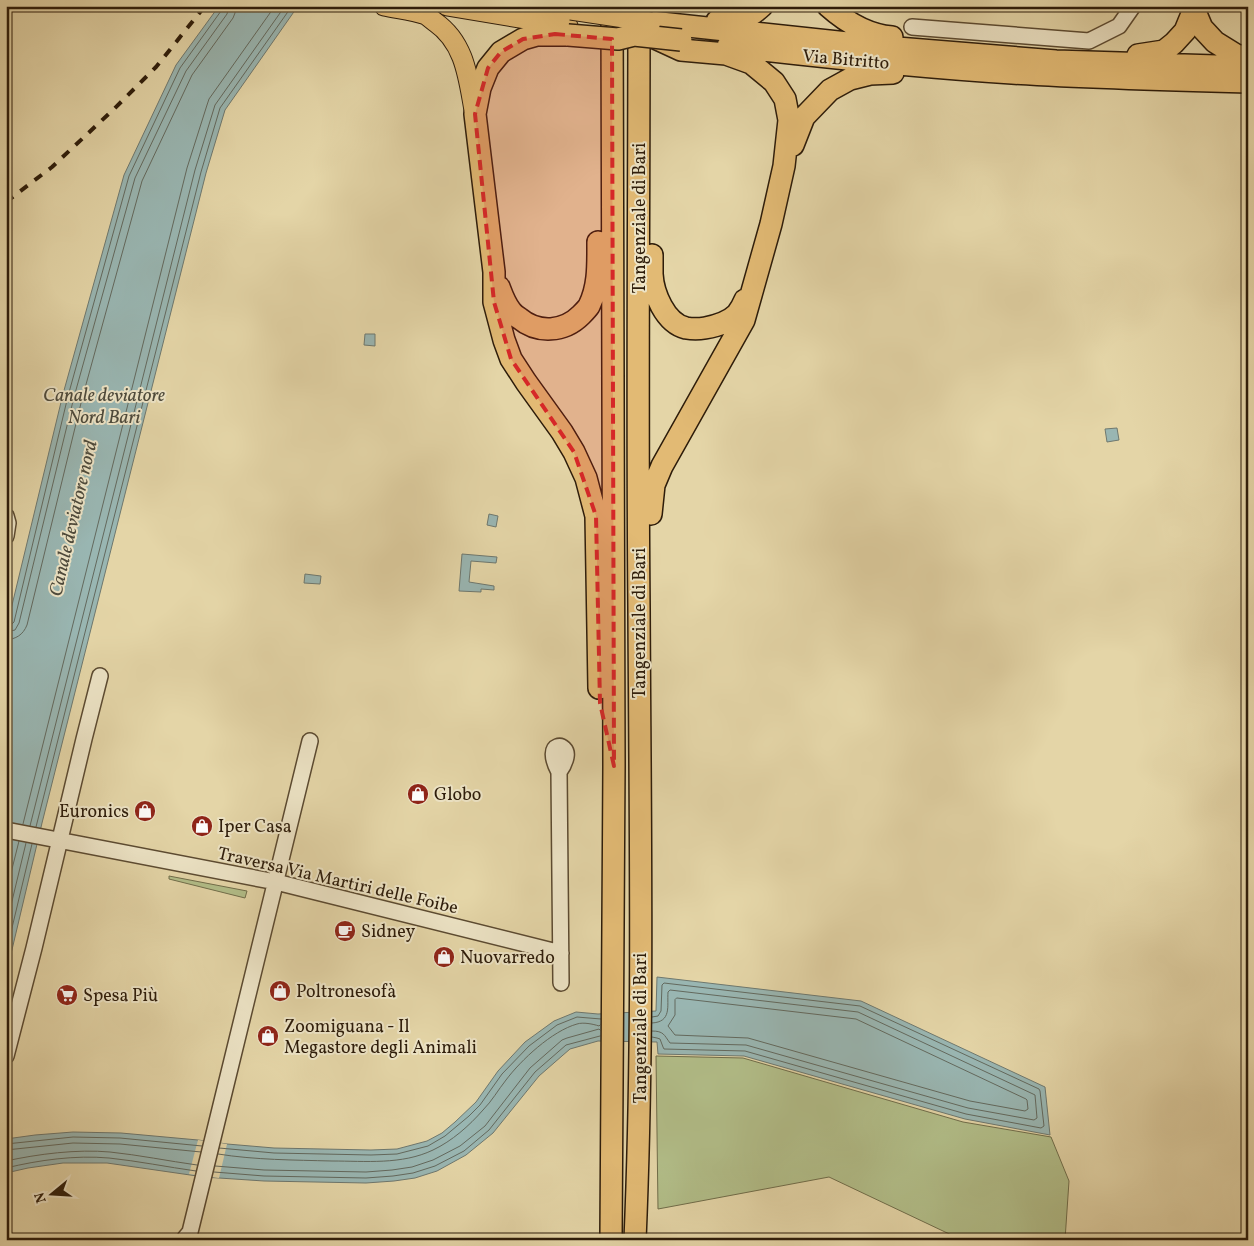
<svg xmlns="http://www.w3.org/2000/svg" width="1254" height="1246" font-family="Vollkorn,serif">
	<rect width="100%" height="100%" fill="#e4d5a7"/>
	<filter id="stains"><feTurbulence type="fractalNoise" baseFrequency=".004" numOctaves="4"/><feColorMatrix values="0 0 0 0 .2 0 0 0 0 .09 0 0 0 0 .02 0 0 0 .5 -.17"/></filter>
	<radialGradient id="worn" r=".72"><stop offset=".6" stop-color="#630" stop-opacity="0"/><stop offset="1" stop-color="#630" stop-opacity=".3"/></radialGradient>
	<path fill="#b2be89" stroke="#706d4a" d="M169,876L247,891L245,898L169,879Z
		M656,1056L743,1058L963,1122L1051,1137L1069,1181L1065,1240H962L829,1177L658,1209Z"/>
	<path fill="#99b6b2" stroke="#6e786f" d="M219,6H298L225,110L206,173L42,823L6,975V630L63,394L124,175L176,65Z
		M365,334H375V346L364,345Z
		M1117,428L1119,440L1107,442L1105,429Z
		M489,514L498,516L496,527L487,525Z
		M462,554L497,557L496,563L471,561L469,582L494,586V590L481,589V592L459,591Z
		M305,574L321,576L320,584L304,583Z
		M657,977L861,1001L1045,1087L1050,1135L965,1119L744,1056L658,1054L657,1042L598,1041L570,1049L539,1076L493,1133L466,1155L437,1171L415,1178L394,1181L366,1183L264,1181L204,1177L107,1163H63L28,1168L6,1173V1139L35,1135L73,1132L121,1133L198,1140L227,1144L274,1148L371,1150L397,1149L427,1141L442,1133L455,1122L476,1102L498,1071L525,1042L554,1021L576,1012L598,1014L656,1011Z"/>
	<path fill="#e4d5a7" d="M198,1140L227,1144L219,1178L189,1174Z"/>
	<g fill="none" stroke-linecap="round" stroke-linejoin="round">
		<path stroke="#63695e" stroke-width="1" d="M6,626L11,625L14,622L68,396L129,176L180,68L221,11L222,6
			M6,632L15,630L19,623L74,397L135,178L186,71L227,14L229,6
			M6,640C16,639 23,635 27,625L82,399L142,181L192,75L233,18L235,13L236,6
			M23,824L187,168L207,105L209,99L275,6
			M30,826L195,170L215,105L285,6
			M36,827L201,172L220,108L292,6
			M6,893L19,841
			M6,926L26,843
			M6,953L32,844
			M677,998L856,1019L1026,1099L1027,1100L1028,1109L1025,1111L970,1101L748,1038L675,1035L668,1026L675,1015V1000Z
			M652,1031C664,1031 664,1035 670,1043L746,1045L968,1108L1034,1120L1037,1118L1035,1095L1033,1094L858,1012L670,990L668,992C667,1006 672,1022 652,1023
			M652,1037L657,1038L660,1039L663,1047L664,1049L745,1051L966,1114L1041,1128L1044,1126L1040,1091L1039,1089L860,1006L664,983L662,985L661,1011L658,1016L652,1017
			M6,1144L73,1137L120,1138L202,1146
			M219,1148L274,1153L371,1155L397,1154L428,1146L445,1136L469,1116L480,1105L502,1074L529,1046L557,1025L577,1017L601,1019
			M6,1150L73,1143L120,1144L201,1152
			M218,1154C255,1160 294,1160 332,1161C365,1161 402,1165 433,1150C452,1141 469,1126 483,1110C492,1101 498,1090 506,1080C521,1060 552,1031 577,1024C583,1022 593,1024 599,1026L600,1025
			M6,1161C38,1154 77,1149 110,1152C139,1155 168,1161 197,1165
			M215,1166L264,1170L366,1172L392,1170L412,1167L433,1160L460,1146L485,1126L530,1068L562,1040L567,1038L599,1029L600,1030
			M6,1168C39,1160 75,1155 109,1158C138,1161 167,1167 196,1171
			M214,1172L264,1176L366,1178L393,1176L413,1173L435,1166L464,1151L489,1130L535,1072L566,1045L600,1036"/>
		<g stroke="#5b4a31" stroke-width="18">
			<path id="minor" d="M912,27L1089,41L1119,26L1133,6
				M6,516L8,523L6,536
				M559,772C562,768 565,762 566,757C569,742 542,740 559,772L561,983
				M6,830L276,882L561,953
				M6,1056L34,948L84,739L100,676
				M185,1240V1238L190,1232L310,741"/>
		</g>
		<g stroke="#2d1c0a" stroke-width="21">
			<path id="major" d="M384,6C398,9 413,10 426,15C429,17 432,20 435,22C465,43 468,77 474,110
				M447,6L568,26
				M543,6L571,10"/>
		</g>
		<g stroke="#2d1c0a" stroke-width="24">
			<path id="highway" d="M544,6L546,7
				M828,6C847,23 867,35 892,37
				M1194,9L1202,28L1215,42L1236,55L1248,58
				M717,21C736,24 748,19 762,6
				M651,22L885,47L1056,61L1248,67
				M568,35H537L523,39L501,52L488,68L480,88L475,114L494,272V302L504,340L511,359L526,382L562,432L574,452L586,478L596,516L599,688
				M728,46C822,57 917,67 1012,73C1091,78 1169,80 1248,82
				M1138,55L1164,51L1174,43L1185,31L1194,9
				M793,145L804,117L830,90L850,79L870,74L893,73
				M652,255C652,261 652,268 652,274C653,293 665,323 686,328C692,329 699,329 705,328C716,326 729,322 737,314C740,310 743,305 745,300
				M499,287C502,295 505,304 511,311C513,314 516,316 519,318C538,334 564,332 581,315C584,312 587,309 589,306C599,286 598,264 598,242
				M651,514L654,485L662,466L744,320L771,224L784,166L789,120L785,99L774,82L751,63L726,54L681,50L655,38
				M611,1240L614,766L612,6
				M635,1240C644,1029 640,818 639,608C637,407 639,207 639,6"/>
		</g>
		<use href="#minor" stroke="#ede4c6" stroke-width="15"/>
		<use href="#major" stroke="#e2ba74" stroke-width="19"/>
		<use href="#highway" stroke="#e2ba74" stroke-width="21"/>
		<path stroke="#2d1c0a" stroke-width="4" stroke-dasharray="9 9" stroke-linecap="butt" d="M6,202L52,167L114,109L156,67L205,6"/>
		<g stroke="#2d1c0a" stroke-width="21" stroke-linecap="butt">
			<path id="major-bridge" d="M571,10L651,22"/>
		</g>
		<g stroke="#2d1c0a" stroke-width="24" stroke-linecap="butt">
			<path id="highway-bridge" d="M568,35L618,39L634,35L681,40"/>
		</g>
		<use href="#major-bridge" stroke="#e2ba74" stroke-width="19"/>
		<use href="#highway-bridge" stroke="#e2ba74" stroke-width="21"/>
	</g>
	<path fill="#d62828" fill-opacity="0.2" stroke="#d62828" stroke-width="4" stroke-dasharray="10 6" stroke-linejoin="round" d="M555,34L612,39L614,766L600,703L596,516L574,452L511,359L494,302L475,114L488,68L501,52L523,39Z"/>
	<defs>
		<g id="shop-disc" transform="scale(1.125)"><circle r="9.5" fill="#8f2418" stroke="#ede4c6"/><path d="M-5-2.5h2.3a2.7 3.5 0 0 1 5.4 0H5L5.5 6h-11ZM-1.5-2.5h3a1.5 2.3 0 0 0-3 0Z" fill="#fff"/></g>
		<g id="cafe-disc" transform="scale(1.125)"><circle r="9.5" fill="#8f2418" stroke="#ede4c6"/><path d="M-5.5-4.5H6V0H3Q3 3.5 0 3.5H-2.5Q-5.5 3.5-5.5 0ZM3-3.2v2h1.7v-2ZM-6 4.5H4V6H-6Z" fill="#fff"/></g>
		<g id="supermarket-disc" transform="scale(1.125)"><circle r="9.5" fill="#8f2418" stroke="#ede4c6"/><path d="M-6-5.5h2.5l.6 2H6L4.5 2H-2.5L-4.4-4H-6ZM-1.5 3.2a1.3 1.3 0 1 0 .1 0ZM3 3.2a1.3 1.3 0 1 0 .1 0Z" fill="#fff"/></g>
	</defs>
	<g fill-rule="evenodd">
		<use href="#shop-disc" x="418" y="794"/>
		<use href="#shop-disc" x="145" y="811"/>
		<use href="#shop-disc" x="202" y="826"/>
		<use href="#cafe-disc" x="345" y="931"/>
		<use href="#shop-disc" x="444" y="957"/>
		<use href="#shop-disc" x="280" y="991"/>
		<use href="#supermarket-disc" x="67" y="995"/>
		<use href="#shop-disc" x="268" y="1036"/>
	</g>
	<g text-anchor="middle" stroke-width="4" stroke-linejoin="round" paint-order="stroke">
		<g font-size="18" fill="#2d1c0a" stroke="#ede4c6">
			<text transform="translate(846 59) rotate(5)" y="6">Via Bitritto</text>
			<text transform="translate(639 218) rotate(-90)" y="6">Tangenziale di Bari</text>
			<text transform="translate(639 623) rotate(-90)" y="6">Tangenziale di Bari</text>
			<text transform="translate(338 880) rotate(13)" y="6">Traversa Via Martiri delle Foibe</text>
			<text transform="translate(640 1028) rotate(-90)" y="6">Tangenziale di Bari</text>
		</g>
		<g font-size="18" fill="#2d1c0a" stroke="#ede4c6" text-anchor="start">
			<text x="434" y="800">Globo</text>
			<text x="129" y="817" text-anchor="end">Euronics</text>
			<text x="218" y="832">Iper Casa</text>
			<text x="361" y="937">Sidney</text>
			<text x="460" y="963">Nuovarredo</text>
			<text x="296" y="997">Poltronesofà</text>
			<text x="83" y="1001">Spesa Più</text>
			<text x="284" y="1032">Zoomiguana - Il<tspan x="284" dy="21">Megastore degli Animali</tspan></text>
		</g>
		<g font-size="19" font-style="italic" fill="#4d4a3c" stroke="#ede4c6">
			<text x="104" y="401">Canale deviatore<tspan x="104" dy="22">Nord Bari</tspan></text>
			<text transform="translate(72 518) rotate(-77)" y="7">Canale deviatore nord</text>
		</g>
	</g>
	<rect width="1254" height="1246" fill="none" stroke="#e4d5a7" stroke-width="25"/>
	<rect x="8" y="8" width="1239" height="1231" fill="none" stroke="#2d1c0a" stroke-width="2.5"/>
	<rect x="12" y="12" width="1229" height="1221" fill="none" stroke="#2d1c0a"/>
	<g transform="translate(52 1194) rotate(252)" stroke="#ede4c6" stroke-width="4" paint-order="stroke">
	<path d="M0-4L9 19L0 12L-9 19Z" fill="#2d1c0a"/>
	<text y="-8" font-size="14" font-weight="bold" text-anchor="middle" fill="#2d1c0a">N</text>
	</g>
	<rect width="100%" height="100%" filter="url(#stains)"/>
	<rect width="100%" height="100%" fill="url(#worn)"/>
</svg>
